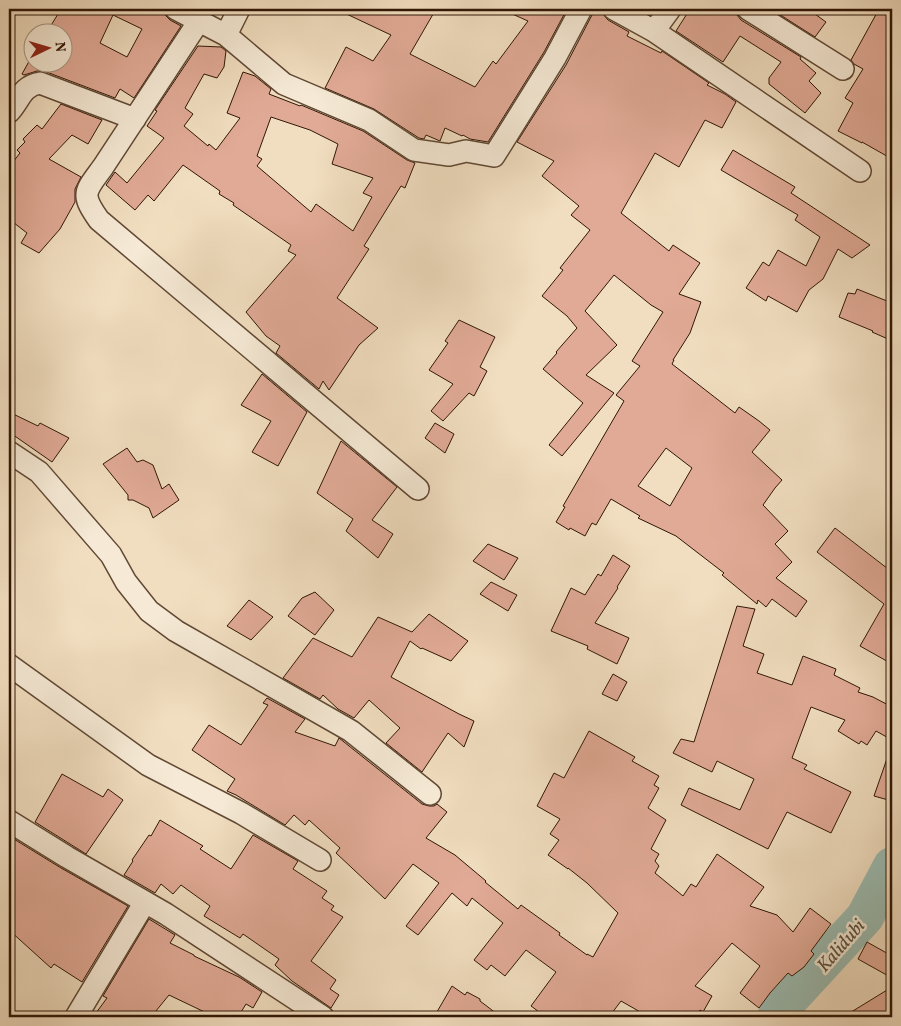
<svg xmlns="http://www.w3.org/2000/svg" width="901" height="1026" font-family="Vollkorn,serif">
	<rect width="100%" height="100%" fill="#f1dec0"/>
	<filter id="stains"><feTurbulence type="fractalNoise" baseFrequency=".004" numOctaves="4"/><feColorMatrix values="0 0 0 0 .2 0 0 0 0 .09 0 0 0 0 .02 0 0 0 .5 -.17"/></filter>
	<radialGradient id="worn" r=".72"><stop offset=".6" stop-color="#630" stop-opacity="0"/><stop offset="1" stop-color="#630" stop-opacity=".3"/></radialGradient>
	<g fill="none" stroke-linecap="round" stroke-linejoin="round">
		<path stroke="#9bbcb2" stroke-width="38" d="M776,1017L786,1003L865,917L892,866"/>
	</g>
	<path fill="#e1aa96" stroke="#301605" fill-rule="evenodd" d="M61,9H158L164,12L166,16L170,20L181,26L134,98L120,89L115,98L44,71H37L24,75L22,74L32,56V62H62V32H47ZM113,15L142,29L127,57L100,43Z
		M336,9H436L410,54L475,87L493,61L496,64L528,21L501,9H567L544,52L488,142L470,139L463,135L462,136L445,128L440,141L426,135L424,139L419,138L374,109L325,88L346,47L373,61L391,35Z
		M690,9H736L737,15L741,20L801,57L800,59L816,73L809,81L821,93L805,113L769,84V78L781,62L740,36L723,62L676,31Z
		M771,9H808L826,22L815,37Z
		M879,9H892V159L862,142V143L838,131L853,103L845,98L863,69L854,64L851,60Z
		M593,10L603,14L608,20L629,32L627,36L661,53L662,51L709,83L707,85L725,94L736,102L722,128L705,120L679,167L655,153L621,213L669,251L673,245L700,263L679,294L701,302L690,333L673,360H674L672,364L735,413L739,407L759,421L770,430L752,452L782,480L775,488L763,505L788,531L775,544L792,562L776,578L807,601L796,617L772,599L766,607L758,600L757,604L722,575L724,573L676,536L638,518L640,516L611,499L596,525L592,523L585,536L570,528L569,530L556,522L565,507L563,506L624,401L616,395L640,366L632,361L663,312L651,305L614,275L585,311L617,345L586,375L614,393L562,456L549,445L583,403L543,369L557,353L556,352L577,328L567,316L542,296L563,270L560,268L590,230L571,215L579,206L542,176L554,161L517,142L566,65L592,15ZM666,448L692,468L670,506L638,486Z
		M198,46L221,47L226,51L224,67L217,78L204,74L185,108L193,114L184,126L208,146L209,144L216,150L240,118L227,113L243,72L255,76L271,89L269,94L300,106L301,105L363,131L407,160L415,163L405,188L401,186L364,246L369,249L337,298L378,328L359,345L329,390L323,381L319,389L276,353L280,346L266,336L246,312L296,255L288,251L291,245L233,205L234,203L219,194L220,191L183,165L154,201L148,195L135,210L106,185L115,172L127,183L164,138L147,126L157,111L155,110ZM271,117L310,130L338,144L332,164L373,178L363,193L372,197L353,231L316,204L311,212L257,166L262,159L257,156Z
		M61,104L102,120L88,144L72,135L49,159L81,177L75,189V202L60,229L39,253L21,243L27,233L9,219V167L20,153L17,150L25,142L23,139L37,125L42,129Z
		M733,150L795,187L791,193L870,245L852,258L838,249L823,279L809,290L797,312L768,296L766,301L746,288L763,262L769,266L778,250L806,266L820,237L795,220L798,215L721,170Z
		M857,289L892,303V329L888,339L872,332L873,331L839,317L848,293L855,294Z
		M459,320L495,337L480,367L487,371L474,396L469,393L443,421L431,411L453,384L429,370L448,343L445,341Z
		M262,374L307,412L278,466L252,452L271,421L241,405Z
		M9,412L38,426L40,423L69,438L52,462L9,432Z
		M435,423L454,434L445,453L425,438Z
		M341,441L397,487L372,520L393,534L378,558L346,531L353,519L317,493Z
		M127,448L137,462L143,460L153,465L162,489L169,484L179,500L153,518L149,508L133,500H128V495L103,464Z
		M835,528L892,572V664L860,646L884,604L817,552Z
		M488,544L518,558L504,580L473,561Z
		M613,555L630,566L617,587L618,588L595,623L629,638L617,664L587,649L588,646L551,631L571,588L585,595L598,574L601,576Z
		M491,582L517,595L508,611L480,594Z
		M315,592L334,610L315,635L288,616L302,598Z
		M249,600L273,617L251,640L227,626Z
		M737,606L755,609L743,646L764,654L757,673L792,685L803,656L836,669L834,675L860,688L858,692L873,697L892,707V740L876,731L867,745L861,741L859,744L838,731L845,720L811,707L792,758L807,765L804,769L851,792L831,833L787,812L768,849L681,805L689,788L740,810L754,779L717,761L712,772L673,753L681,739L694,742Z
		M429,614L468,641L451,661L422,648L421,649L410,641L391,677L459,714L474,721L464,747L448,733L422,772L386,743L400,728L369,700L354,718L338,709L323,695L320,699L283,678L313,638L352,657L378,617L412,632Z
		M613,674L627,682L617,701L602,694Z
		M267,698L305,719L295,732L335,746L339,738L422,804L429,806H434L437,804L447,812L426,838L455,855L486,881L485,882L518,909L521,905L560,933L559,935L587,955V954L593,957L618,913L587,883L568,868V869L548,855L559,840L550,834L560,819L537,806L554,773L564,778L589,731L635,757L632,761L659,776L654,785L659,788L648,808L666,820L651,849L659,854L655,861L659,866L655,873L683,896L691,884L696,887L717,854L764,887L750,906L777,915L793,932L810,908L831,924L811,951L814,954L804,967L792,976L788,973L770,993L759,1008L740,993L760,966L732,943L695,986L712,996L703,1012L700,1010L696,1017H649L621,1001L609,1017H546L531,1006L556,972L526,950L505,976L491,965L487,970L474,960L503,923L472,898L467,906L452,893L418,935L406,926L439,883L413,864L385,899L336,853L340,848L309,820L305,825L294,815L285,825L236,795L227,791L235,779L192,750L209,725L241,745L268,705L263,703Z
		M890,750H892V801L874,796Z
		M62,774L103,797L108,789L123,800L86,854L35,822Z
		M160,820L203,846L200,849L231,869L253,835L298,861L293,869L327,891L322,898L334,906L331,910L343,917L311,961L336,980L330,989L339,995L331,1008L292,981L275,965L279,959L243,934L240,938L204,916L210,906L181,885L173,894L161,884L155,893L124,875L133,861L132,860L149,835L151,836Z
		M9,836L61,868L128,906L82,982L54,964L51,968L9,930Z
		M149,919L175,935L170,943L194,955V956L239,977L262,992L253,1008L246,1004L238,1017H215L169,995L151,1017H93L107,998L103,996Z
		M867,942L892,956V978L858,959Z
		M452,986L465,995L467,992L480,999V1001L501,1017H434Z
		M892,987V1017H843Z"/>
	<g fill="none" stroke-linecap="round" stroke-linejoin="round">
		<g stroke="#604834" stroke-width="24">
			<path id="street" d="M176,9L226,35L284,84L369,120L414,150L449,155L466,151L494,156L555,58L581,9
				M614,9L654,31L860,171
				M748,9L843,69
				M199,21L103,167C85,192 80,193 99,220L418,489
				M654,31L670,9
				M226,35L239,9
				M9,112C20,101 21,86 40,83L135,119
				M9,452L39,472L111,555L126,582L149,611L176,631L351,731L430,794
				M9,665L148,765L241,813L320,860
				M9,821L67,857L166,914L323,1017
				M76,1017L145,902"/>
		</g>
		<use href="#street" stroke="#f6ead6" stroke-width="21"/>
	</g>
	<g text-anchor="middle" stroke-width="5" stroke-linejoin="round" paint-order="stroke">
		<g font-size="19" font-style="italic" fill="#555042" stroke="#f6ead6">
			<text transform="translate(840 945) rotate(-49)" y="7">Kalidubi</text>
		</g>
	</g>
	<rect width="901" height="1026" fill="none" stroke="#f1dec0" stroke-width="30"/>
	<rect x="10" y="10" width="881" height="1006" fill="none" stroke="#301605" stroke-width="2.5"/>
	<rect x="15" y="15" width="871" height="996" fill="none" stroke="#301605"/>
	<g transform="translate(48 48) rotate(85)"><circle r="24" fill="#f6ead6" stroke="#a79582"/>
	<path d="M0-4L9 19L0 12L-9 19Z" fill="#8f2418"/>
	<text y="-8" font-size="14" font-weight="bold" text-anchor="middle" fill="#301605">N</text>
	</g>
	<rect width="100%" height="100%" filter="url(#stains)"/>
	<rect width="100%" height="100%" fill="url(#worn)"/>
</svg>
